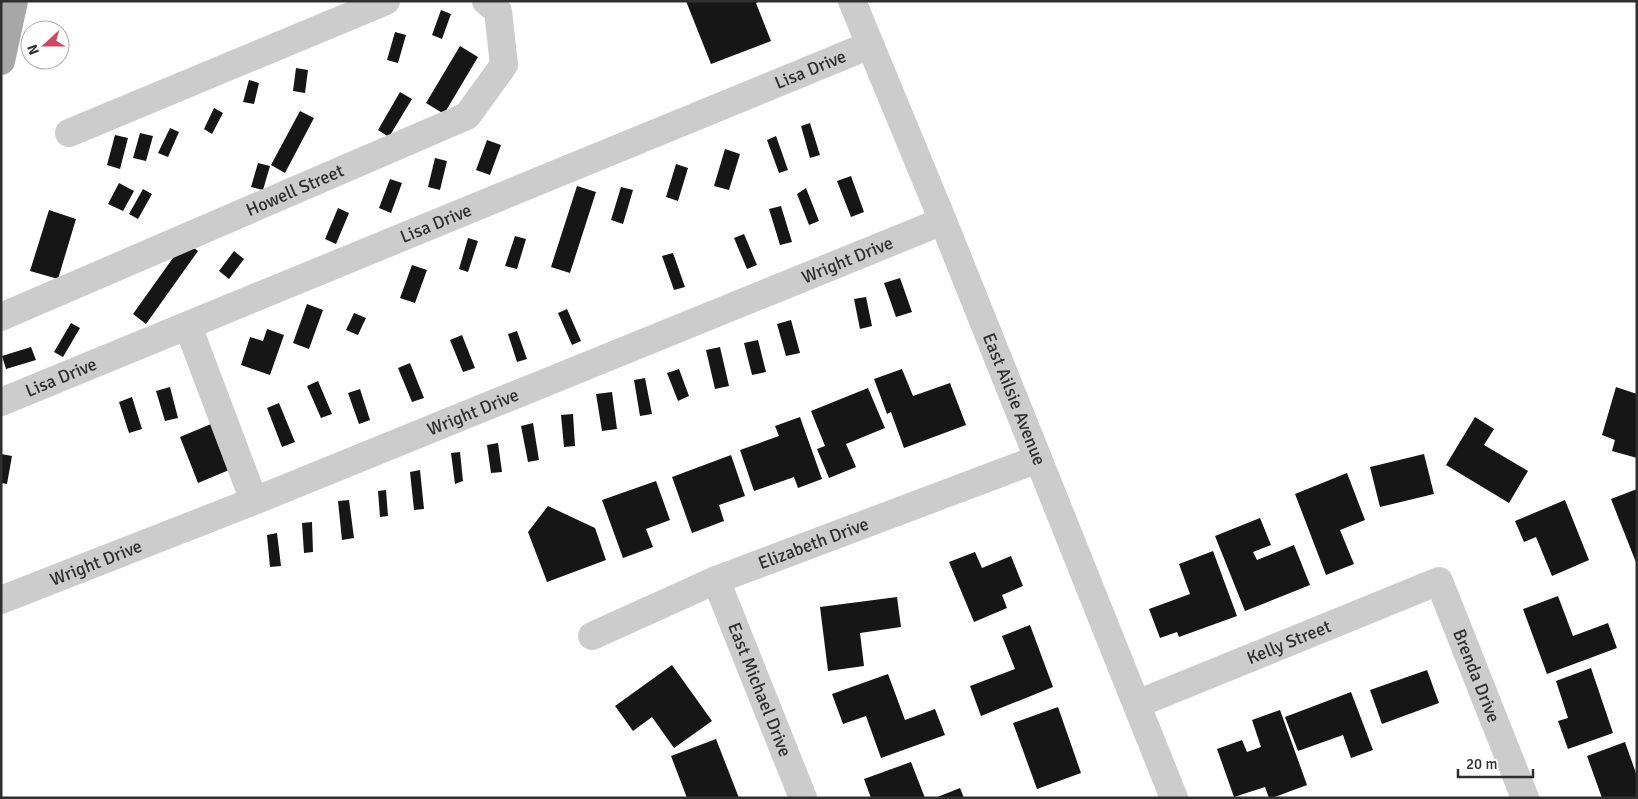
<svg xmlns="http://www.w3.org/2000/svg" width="1638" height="799" font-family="Signika,sans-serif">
	<rect width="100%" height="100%" fill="#fff"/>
	<path fill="#161616" d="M686,1H759L756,3L771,41L711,64Z
		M441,10L451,14L442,39L432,35Z
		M395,32L406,35L398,63L387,60Z
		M460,46L478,57L444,114L426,103Z
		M296,68L308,70L305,93L293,91Z
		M249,80L259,83L254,104L243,102Z
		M400,92L412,99L389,137L378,130Z
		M214,108L223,113L212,134L204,129Z
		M300,111L314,118L285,173L271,165Z
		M810,123L820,155L810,158L801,126Z
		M170,128L179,132L168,157L158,153Z
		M140,133L153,136L146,161L133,158Z
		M115,135L128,138L120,169L107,165Z
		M776,136L788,170L779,173L767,140Z
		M487,140L501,145L490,175L476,170Z
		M725,149L740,154L729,190L714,186Z
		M435,158L447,161L440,190L428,187Z
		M258,163L270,166L263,190L251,187Z
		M676,164L688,168L678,201L666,197Z
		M851,176L864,212L851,217L837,181Z
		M390,179L402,183L391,213L379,208Z
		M119,183L134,191L123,211L108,204Z
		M577,186L596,192L570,273L551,267Z
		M621,187L633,190L623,224L611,220Z
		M806,188L819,221L809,225L797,194Z
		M143,189L152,194L138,219L129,214Z
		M781,206L792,242L780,245L769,209Z
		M338,208L349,213L336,244L325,239Z
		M49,210L76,219L58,279L30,271Z
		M744,234L757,265L747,269L734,238Z
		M515,236L526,239L517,269L505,266Z
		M468,238L478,241L468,272L459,269Z
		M185,241L198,251L146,324L133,314Z
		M234,251L244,259L229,279L219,271Z
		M673,253L685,287L674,290L662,256Z
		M412,265L427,270L415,303L400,298Z
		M900,278L912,312L896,317L884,283Z
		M866,297L872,326L860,329L854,299Z
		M307,304L323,310L309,349L293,343Z
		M567,309L581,341L572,345L558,313Z
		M354,313L366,318L358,335L346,330Z
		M791,320L800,353L786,356L777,324Z
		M71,323L80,328L63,357L54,352Z
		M267,329L284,335L270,375L241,365L250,337L263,341Z
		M517,331L527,359L517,362L508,334Z
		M462,335L475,368L463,372L450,340Z
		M758,340L766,372L752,375L744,343Z
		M31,347L36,360L6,369L2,356Z
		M720,347L729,386L715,389L706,350Z
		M410,363L424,398L412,402L398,368Z
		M679,369L689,396L678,401L667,373Z
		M902,369L913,396L950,383L966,425L904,448L891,412L887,414L874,379Z
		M645,378L652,414L640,416L634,380Z
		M318,381L332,414L321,418L307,386Z
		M170,387L178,418L165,421L156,391Z
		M1616,387L1637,394V458L1612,451L1615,440L1602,435Z
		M868,388L885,428L846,444L856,467L829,478L817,449L825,446L811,411Z
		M360,389L370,420L359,424L348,393Z
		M612,392L617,429L602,431L596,394Z
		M132,397L142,429L129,433L119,402Z
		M279,403L295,442L282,447L267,408Z
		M573,414L575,446L564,447L561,415Z
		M800,417L822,479L798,488L794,477L754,491L740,450L779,436L775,426Z
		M1475,417L1494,429L1484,445L1528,471L1509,503L1446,465Z
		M533,423L539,460L528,462L521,426Z
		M211,424L229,470L198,483L180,437Z
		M498,443L502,472L491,473L487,445Z
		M460,452L463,481L455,484L451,453Z
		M1,454L12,456L7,484L1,483Z
		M1424,454L1434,494L1380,507L1370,467Z
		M731,455L745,496L719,505L724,521L692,533L672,477Z
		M420,470L424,509L414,510L410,472Z
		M1347,473L1365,520L1340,530L1354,564L1326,575L1295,494Z
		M656,481L670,520L646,529L653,547L623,558L602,500Z
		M1637,489V565L1611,499Z
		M386,490L388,516L380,517L378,491Z
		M349,500L354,538L342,540L338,501Z
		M1565,500L1589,560L1552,576L1536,537L1524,542L1515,521Z
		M548,506L595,528L606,560L547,582L528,532Z
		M1260,518L1271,545L1253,552L1257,560L1294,545L1310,585L1245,611L1215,536Z
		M312,522L313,552L304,553L302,523Z
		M277,533L281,566L270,567L267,535Z
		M1213,551L1237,616L1179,637L1177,632L1160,638L1149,609L1190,594L1179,564Z
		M975,552L982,568L1011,556L1023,586L1002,595L1007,608L974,622L949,562Z
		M1558,596L1573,636L1608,623L1617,648L1547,674L1523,609Z
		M897,597L901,627L860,633L864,666L828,671L820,607Z
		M1030,625L1053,687L981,716L970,686L1015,669L1002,636Z
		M672,665L712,721L674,748L652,717L633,731L615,706Z
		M1591,668L1613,733L1568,749L1558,721L1568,718L1556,681Z
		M1427,670L1439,703L1382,724L1370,690Z
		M888,674L905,720L935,709L945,735L881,758L866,716L843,724L832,694Z
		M1351,692L1373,750L1351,758L1343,735L1298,751L1285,717Z
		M1058,707L1081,773L1037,789L1013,723Z
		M1280,710L1307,785L1272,798H1269L1265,787L1234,797L1217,749L1242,740L1247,752L1261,747L1252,720Z
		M716,739L739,798H687L671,756Z
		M1625,742L1637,776V798H1602L1587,756Z
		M911,762L925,798H871L864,779Z
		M960,788L964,798H935Z"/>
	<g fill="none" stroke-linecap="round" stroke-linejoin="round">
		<g stroke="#ccc" stroke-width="28">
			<path id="s1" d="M852,1L943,221L1174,798"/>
			<path d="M69,133L386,1"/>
			<path id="s2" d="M1,317L467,116L504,65L498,11L486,1"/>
			<path d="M188,326L254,501"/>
			<path id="s3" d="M1,402L870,45"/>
			<path id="s4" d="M716,580L803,798"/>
			<path id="s5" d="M1,600L254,501L943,221"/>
			<path id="s6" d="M592,636L716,580L1038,459"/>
			<path id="s7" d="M1137,704L1439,581L1525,798"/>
		</g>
		<path stroke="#a7a7a7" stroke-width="28" d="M1,61L14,1"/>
	</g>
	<g text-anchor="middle" stroke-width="5" stroke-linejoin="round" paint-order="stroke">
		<g font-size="18" fill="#2f2f2f" stroke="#fff">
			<text dy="6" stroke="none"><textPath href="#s3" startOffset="875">Lisa Drive</textPath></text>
			<text dy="6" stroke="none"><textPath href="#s2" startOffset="320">Howell Street</textPath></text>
			<text dy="6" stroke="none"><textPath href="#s3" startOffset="470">Lisa Drive</textPath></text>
			<text dy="6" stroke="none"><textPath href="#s5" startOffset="912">Wright Drive</textPath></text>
			<text dy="6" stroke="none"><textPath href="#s3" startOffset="65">Lisa Drive</textPath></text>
			<text dy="6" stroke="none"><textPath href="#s1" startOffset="430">East Ailsie Avenue</textPath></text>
			<text dy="6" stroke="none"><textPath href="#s5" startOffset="508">Wright Drive</textPath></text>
			<text dy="6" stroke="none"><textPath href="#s6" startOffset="240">Elizabeth Drive</textPath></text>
			<text dy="6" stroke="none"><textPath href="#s5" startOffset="102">Wright Drive</textPath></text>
			<text dy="6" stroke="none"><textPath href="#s7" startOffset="164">Kelly Street</textPath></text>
			<text dy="6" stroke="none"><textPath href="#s7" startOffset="428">Brenda Drive</textPath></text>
			<text dy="6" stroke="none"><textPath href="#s4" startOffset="118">East Michael Drive</textPath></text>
		</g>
	</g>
	<rect width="1638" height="799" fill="none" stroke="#2f2f2f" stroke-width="5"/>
	<g transform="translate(45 45) rotate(249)"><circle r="24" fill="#ffffff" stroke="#acacac"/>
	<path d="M0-4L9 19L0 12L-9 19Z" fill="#d04764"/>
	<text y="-8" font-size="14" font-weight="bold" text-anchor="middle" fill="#2f2f2f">N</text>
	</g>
	<path d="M1458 769v8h75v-8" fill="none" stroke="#2f2f2f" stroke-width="2.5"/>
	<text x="1466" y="769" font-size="15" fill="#2f2f2f" stroke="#ffffff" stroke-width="4" paint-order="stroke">20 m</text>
</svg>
